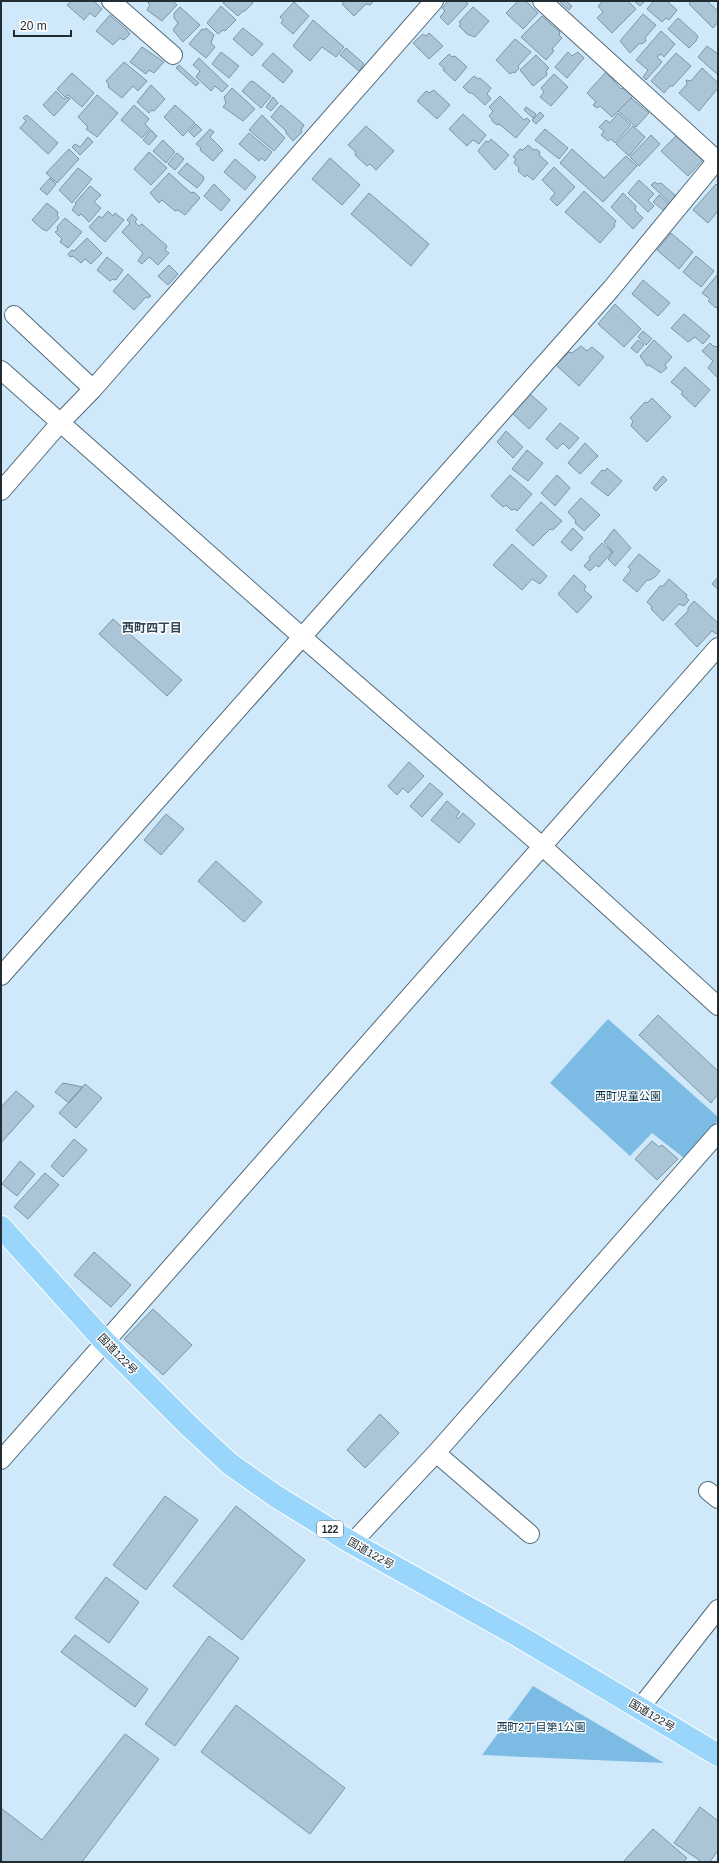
<svg xmlns="http://www.w3.org/2000/svg" width="719" height="1863" font-family="Helvetica,'Noto Sans JP',sans-serif">
	<rect width="100%" height="100%" fill="#cfe9fb"/>
	<path fill="#7cbce4" d="M608,1019L718,1117V1120L684,1158L652,1133L630,1156L550,1083Z
		M533,1686L664,1763L482,1755Z"/>
	<path fill="#abc5d6" stroke="#7d96a6" d="M71,1H94L102,9L95,17L90,13L84,20L67,5Z
		M147,1H173L177,5L162,21L147,10L150,5Z
		M226,1H251L253,3L245,11H243L238,16L223,3Z
		M344,1H374L370,5L366,4L354,16L342,4Z
		M448,1H466L468,4L448,25L440,17L445,11L442,8Z
		M518,1H526L538,13L523,29L506,13Z
		M559,1H566L572,6L569,10Z
		M603,1H628L636,9L612,33L597,18L603,12L598,6Z
		M634,1H645L640,6Z
		M654,1H667L677,10L669,20L666,18L662,22L647,9Z
		M691,1H707L718,11V22L713,28L689,4Z
		M294,2L309,16L293,34L281,23L283,20L280,17Z
		M221,6L236,20L225,31L223,30L218,34L207,23Z
		M180,7L200,25L183,42L173,30L178,23L174,18V13Z
		M473,7L489,21L475,37L467,34L459,26L461,24L459,22Z
		M643,14L656,25L645,38L646,41L642,44L640,43L630,53L620,41Z
		M110,15L126,29L130,34L124,40L120,38L113,45L96,31Z
		M542,16L560,32L559,35L562,38L552,49L554,51L546,60L521,37Z
		M678,18L698,36L696,41L689,48L668,29Z
		M313,20L344,47L336,57L322,47L310,61L293,46Z
		M206,28L214,35L211,43L215,47L206,58L189,44L202,29L204,30Z
		M243,28L263,44L252,56L233,39Z
		M661,31L675,44L664,57L661,54L657,57L662,62L646,80L643,77L648,70L636,60Z
		M429,33L443,46L429,59L413,43L423,34L426,36Z
		M515,39L531,52L518,66L519,68L515,73L513,72L510,74L496,60Z
		M707,46L718,54V75L698,57Z
		M142,47L164,62L154,73L149,70L146,74L130,62Z
		M346,48L364,64L359,71L340,55Z
		M221,52L239,66L229,78L212,64Z
		M568,52L572,56L578,52L584,58L567,78L555,67Z
		M273,53L293,71L283,83L262,65Z
		M676,53L691,66L673,86H670L664,93L651,81Z
		M449,54L452,57L455,56L467,67L455,81L443,70L444,68L439,64Z
		M536,55L549,68L546,71L547,75L533,86L520,70Z
		M199,58L228,86L222,92L215,86L211,91L196,77L200,71L193,65Z
		M124,62L147,81L138,91L133,86L122,98L108,87L109,85L106,81Z
		M179,65L199,83L196,86L176,68Z
		M702,68L718,83V88L699,111L679,93L687,84L686,80L691,81Z
		M606,72L621,89L624,88L633,96L612,117L600,106L597,108L593,105L596,102L587,93Z
		M72,73L94,93L82,107L68,95L65,97L57,89Z
		M554,74L568,87L551,106L540,97L544,92L541,88Z
		M474,76L478,79L480,78L491,88L487,94L491,99L485,105L472,93H469L463,87Z
		M251,81L254,82L271,96L261,108L242,91Z
		M151,85L165,99L154,111L151,110L149,113L137,102Z
		M232,88L255,109L243,121L223,107L226,103L224,97Z
		M434,90L450,105L437,119L417,101L426,91L429,93Z
		M56,91L64,99L68,97L70,99L54,116L43,105Z
		M97,95L118,113L97,137L86,129L88,127L78,117Z
		M500,96L524,120L527,118L530,121L516,138L499,124L497,125L492,121V119L489,116L493,111L489,107Z
		M273,97L278,103L271,111L266,107Z
		M631,98L649,113L636,127L618,111Z
		M134,105L149,119L145,124L150,129L142,138L121,120Z
		M175,105L195,123L183,136L164,117Z
		M281,105L304,125L301,130L302,132L293,141L286,133V131L271,117Z
		M526,107L536,114L533,118L524,110Z
		M540,112L544,116L536,124L532,120Z
		M618,113L631,125L615,143L611,139L608,141L601,135L604,131L599,127L606,120L610,123Z
		M463,114L486,135L479,144L473,140L467,146L449,129Z
		M27,115L58,143L48,154L20,128L26,121L23,118Z
		M262,115L285,138L274,151L249,130Z
		M196,124L202,130L194,137L189,132Z
		M366,126L394,151L376,170L370,164L367,166L355,155L356,152L348,145Z
		M633,126L645,137L629,156L616,144Z
		M210,129L214,132L210,137L223,150L213,161L200,150L201,148L196,144Z
		M545,129L568,148L559,159L535,140Z
		M151,130L157,136L149,145L143,140Z
		M249,133L272,152L265,161L261,158L259,161L239,144Z
		M651,135L660,144L639,166L630,157Z
		M677,135L703,160L688,176L661,151Z
		M88,137L93,142L80,155L72,147L75,144L80,147Z
		M491,139L509,155L495,170L478,151L486,141L489,142Z
		M163,140L175,152L166,163L153,151Z
		M528,145L534,150L536,149L540,152L539,155L548,163L533,180L527,175L525,177L518,171L519,168L514,163L516,159L513,157L520,149L523,150Z
		M69,149L79,159L57,183L46,173Z
		M572,149L604,178L626,156L637,166L603,202L560,163Z
		M149,152L167,168L151,185L134,169Z
		M177,153L184,159L175,170L168,164Z
		M330,158L360,185L342,205L312,179Z
		M235,159L256,177L245,190L224,172Z
		M187,163L204,177L203,181L197,188L178,173Z
		M554,167L575,187L557,206L550,199L555,193L542,180Z
		M78,168L92,179L72,203L59,190Z
		M169,173L191,193L194,192L200,198L185,215L178,210L175,211L162,200L159,203L150,193Z
		M50,178L56,184L47,195L40,189Z
		M639,180L654,194L648,200L654,206L648,212L628,193Z
		M655,182L657,184L661,183L676,196L670,203L651,185Z
		M214,184L230,200L221,211L204,196Z
		M716,184L718,186V211L708,223L693,210Z
		M90,186L101,195L94,202L101,208L89,222L81,214L79,216L72,210L76,204L75,203Z
		M584,191L616,221L614,224L615,226L600,243L565,212Z
		M369,193L429,244L411,266L351,214Z
		M623,193L636,206L635,210L643,218L633,229L611,207Z
		M659,195L669,204L663,210L653,202Z
		M47,203L58,212L57,215L59,218L47,231L42,229L32,220Z
		M108,211L113,216L115,213L124,220L105,242L89,227L99,216L102,218Z
		M132,214L137,219L135,222L139,226L142,224L167,246L165,250L169,253L158,265L149,257L142,264L138,261L143,253L122,232L130,223L127,220Z
		M65,218L82,232L68,248L60,242L62,239L55,232L58,230L57,227Z
		M671,233L693,252L679,269L657,250Z
		M87,238L102,253L91,264L85,259L81,263L73,256L70,257L68,254L72,250L74,251Z
		M696,256L714,271L701,287L683,272Z
		M107,257L123,270L116,280L113,279L110,281L97,270Z
		M169,265L178,274L168,285L158,276Z
		M128,274L151,296L148,298L146,297L134,310L113,291Z
		M718,274V306L716,308L708,301L710,299L702,293Z
		M643,280L670,303L658,316L632,294Z
		M615,304L641,329L624,347L598,324Z
		M684,314L710,336L703,344L695,337L688,342L671,328Z
		M643,331L652,339L646,345L638,337Z
		M638,340L644,345L637,353L631,348Z
		M654,340L672,357L665,365L667,368L661,373L649,365L647,366L640,356Z
		M710,343L713,346L718,347V378L708,368L713,361L702,351Z
		M581,346L587,351L592,347L604,357L579,386L556,365L569,352L572,353Z
		M685,367L710,390L695,407L681,394L683,392L671,382Z
		M529,393L547,409L529,429L511,412Z
		M652,398L671,417L647,442L631,426L633,421L630,418L645,402L647,403Z
		M560,423L579,438L569,449L563,443L557,449L546,439Z
		M506,431L523,447L513,458L497,442Z
		M585,443L598,456L580,474L568,463Z
		M527,450L543,463L528,481L512,469Z
		M607,468L622,481L608,496L591,483L602,470L605,471Z
		M510,475L532,494L517,511L515,509L511,510L506,505L503,507L491,496Z
		M557,475L570,488L555,506L541,493Z
		M663,476L667,480L656,491L653,488Z
		M581,498L600,515L584,531L575,523L576,521L568,512Z
		M541,502L562,521L553,530L550,529L533,546L516,530Z
		M573,528L583,538L571,551L561,542Z
		M614,529L631,548L615,566L608,559L613,552L604,542Z
		M602,543L612,552L599,567L596,565L590,571L584,566L590,559L589,557Z
		M512,544L547,576L540,584L532,579L522,590L493,565Z
		M639,554L660,571L655,577L650,580H647L637,592L623,580L631,570L628,567Z
		M574,575L586,586L584,590L592,597L577,613L558,594Z
		M718,577V589L712,584Z
		M669,579L687,595L686,597L689,600L684,606L679,604L663,621L651,609L652,607L647,602L660,586H663Z
		M694,601L718,623V632L716,634L712,631L697,647L675,624L688,611V608Z
		M113,619L182,680L167,696L99,634Z
		M409,762L424,776L408,793L403,788L397,795L388,786Z
		M430,783L443,794L422,817L410,806Z
		M447,801L460,812L456,817L458,819L463,813L475,824L459,843L431,820Z
		M166,814L184,829L161,855L144,840Z
		M216,861L262,902L244,922L198,881Z
		M658,1015L718,1071V1094L711,1103L639,1035Z
		M63,1083L83,1087L69,1103L55,1092Z
		M85,1084L102,1098L76,1128L59,1113Z
		M16,1091L34,1106L1,1143V1107Z
		M74,1139L87,1150L63,1177L51,1166Z
		M652,1141L659,1147L662,1145L678,1159L657,1180L635,1159Z
		M20,1161L35,1174L17,1196L2,1184Z
		M45,1173L59,1185L28,1219L14,1207Z
		M94,1252L131,1285L111,1307L74,1275Z
		M153,1309L192,1345L163,1375L124,1339Z
		M380,1414L399,1433L365,1468L347,1450Z
		M165,1496L198,1520L146,1590L113,1565Z
		M236,1506L305,1560L242,1640L173,1586Z
		M106,1577L139,1602L109,1643L75,1618Z
		M75,1635L148,1689L135,1707L61,1652Z
		M209,1636L239,1658L175,1746L145,1724Z
		M236,1705L345,1788L310,1834L201,1752Z
		M125,1734L159,1759L82,1862H4L1,1860V1808L42,1840Z
		M700,1807L718,1821V1850L710,1862H702L674,1843Z
		M653,1829L687,1858L683,1862H623Z"/>
	<g fill="none" stroke-linecap="round" stroke-linejoin="round">
		<g stroke="#526978" stroke-width="20">
			<path id="minor" d="M111,1L173,55
				M542,1L718,161
				M14,315L93,389
				M1,370L301,636L543,847L718,1006
				M1,491L60,423L93,389L434,1
				M1,976L611,289L718,159
				M436,1453L530,1534
				M1,1460L718,647
				M708,1491L718,1499
				M352,1543L436,1453L718,1133
				M640,1708L718,1609"/>
		</g>
		<g stroke="#fff" stroke-width="24">
			<path id="trunk" d="M1,1227L105,1342L188,1425L230,1464L277,1497L352,1543L517,1635L718,1755"/>
		</g>
		<use href="#minor" stroke="#fff" stroke-width="18"/>
		<use href="#trunk" stroke="#9ad6fb" stroke-width="22"/>
	</g>
	<g text-anchor="middle" stroke-width="3" stroke-linejoin="round" paint-order="stroke">
		<rect fill="#fff" stroke="#646b70" stroke-width="1" x="317" y="1521" width="26" height="16" rx="3"/>
		<g font-size="10" font-weight="bold" fill="#222c33">
			<text x="330" y="1533">122</text>
		</g>
		<g font-size="11" fill="#033149" stroke="#fff">
			<text x="628" y="1100">西町児童公園</text>
			<text x="541" y="1731">西町2丁目第1公園</text>
		</g>
		<g font-size="11" fill="#222c33" stroke="#fff">
			<text transform="translate(118 1354) rotate(46)" y="4">国道122号</text>
			<text transform="translate(371 1553) rotate(30)" y="4">国道122号</text>
			<text transform="translate(652 1715) rotate(31)" y="4">国道122号</text>
		</g>
		<g font-size="12" font-weight="bold" fill="#314756" stroke="#fff">
			<text x="152" y="632">西町四丁目</text>
		</g>
	</g>
	<rect width="719" height="1863" fill="none" stroke="#222c33" stroke-width="4"/>
	<path d="M14 30v6h57v-6" fill="none" stroke="#222c33" stroke-width="2"/>
	<text x="20" y="30" font-size="12" fill="#222c33" stroke="#ffffff" stroke-width="3" paint-order="stroke">20 m</text>
</svg>
